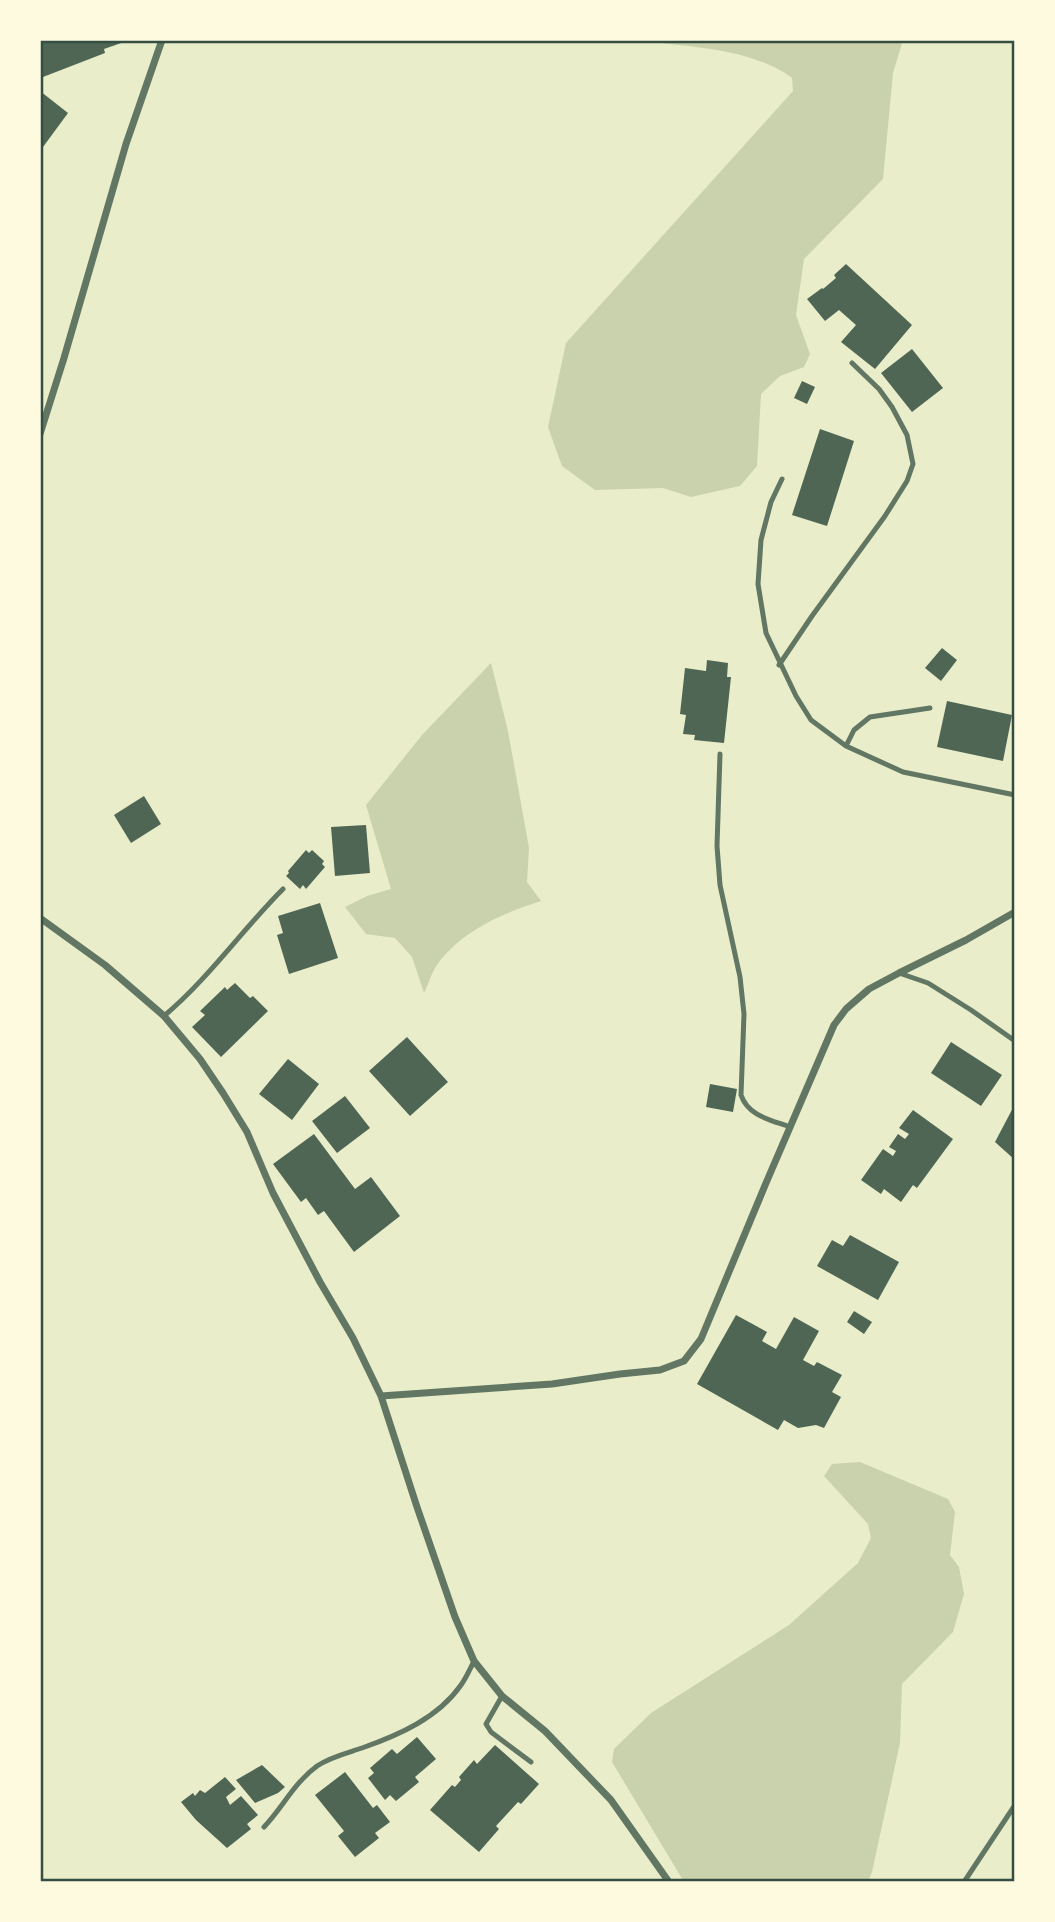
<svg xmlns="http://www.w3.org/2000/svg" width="1055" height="1922" font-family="Rubik,sans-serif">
	<rect width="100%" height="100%" fill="#e9edc9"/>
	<path fill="#cad2ad" d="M658,40H903L893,73L883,179L804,259L796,315L810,354L804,367L780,376L761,394L757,466L740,486L691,497L663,488L595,490L562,466L548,427L566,343L793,91L792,78C755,51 704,48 661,43Z
		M491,663L508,731L529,848L527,882L541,901C503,913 458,932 435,968C431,975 428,985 424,993L412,957L395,938L366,934L345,907L367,896L391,889L366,805L422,735Z
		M860,1462L948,1499L955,1512L950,1555L959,1567L964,1594L953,1632L902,1684L900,1743L872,1872L868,1882H684L612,1762L614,1749L651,1713L789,1625L858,1563L871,1538L868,1524L824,1476L832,1464Z"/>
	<path fill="#4f6655" d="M40,40H127V41L104,49L105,53L43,77L40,71Z
		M40,91L68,113L43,147L40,145Z
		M846,264L912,325L875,369L841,342L856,325L839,310L825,321L807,299L822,288L823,289L836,278L834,275Z
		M912,349L943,388L912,412L881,373Z
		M802,381L815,387L807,404L794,398Z
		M820,429L854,441L827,526L792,515Z
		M942,648L957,660L941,681L925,668Z
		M707,660L728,663L727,677H731L724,743L694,740L695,735L683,734L686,715L680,714L685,668L706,671Z
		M947,701L1012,715L1003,761L937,747Z
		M144,796L161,824L131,843L114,815Z
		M366,825L370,873L335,876L331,827Z
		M306,850L309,853L312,850L324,861L322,864L325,867L306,889L303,885L300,889L286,876L289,873L288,871Z
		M320,903L338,958L289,974L277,935L283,933L278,916Z
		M235,983L250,998L253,996L268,1011L221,1057L192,1027L205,1015L200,1011L225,987L227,990Z
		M407,1037L448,1082L410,1116L369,1071Z
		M951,1042L1002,1075L981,1106L931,1073Z
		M288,1059L319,1084L292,1120L259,1094Z
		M710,1084L737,1089L733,1112L706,1107Z
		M345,1096L370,1128L337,1153L312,1121Z
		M1015,1104V1160L995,1142Z
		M913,1110L953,1139L917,1188L913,1185L901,1202L884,1189L881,1194L861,1180L883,1149L893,1156L896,1151L889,1147L898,1134L905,1139L909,1134L899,1128Z
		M314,1134L355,1189L371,1177L400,1216L354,1252L324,1211L318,1215L306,1198L301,1202L273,1164Z
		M850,1235L899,1262L878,1300L817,1266L832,1240L843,1246Z
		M854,1311L872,1322L864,1334L847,1322Z
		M736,1315L767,1332L762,1341L776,1349L794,1317L819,1331L803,1360L814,1366L817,1362L842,1375L832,1392L841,1397L824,1428L816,1425L798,1428L784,1420L778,1430L697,1384Z
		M417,1737L436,1759L415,1777L419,1782L396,1801L390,1795L385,1800L368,1778L374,1773L370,1768L392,1749L397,1754Z
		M495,1745L539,1784L521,1804L518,1802L496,1826L499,1829L479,1852L430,1810L452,1785L455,1787L461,1780L459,1777L474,1760L477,1764Z
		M262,1765L285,1787L278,1793L255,1803L236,1780Z
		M345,1772L373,1808L377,1805L390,1822L375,1833L379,1838L355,1857L338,1836L344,1831L315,1795Z
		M225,1777L236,1789L226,1797L230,1805L241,1796L258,1815L247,1824L251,1829L227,1848L196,1820L181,1802L193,1793L195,1796L200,1790L205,1793Z"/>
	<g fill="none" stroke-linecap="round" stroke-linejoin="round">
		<path stroke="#617663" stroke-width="5" d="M782,479L771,502L761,540L758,584L766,633L796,696L811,720L846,746L903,772L1015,795
			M779,665L812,616L885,516L907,481L913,464L907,435L892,407L879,389L852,363
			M846,746L854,730L870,717L930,708
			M720,754L717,846L720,885L740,977L744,1014L741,1095C748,1116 771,1120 790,1127
			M899,973L928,983L971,1010L1015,1041
			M164,1016C209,978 242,930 283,889
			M502,1696L486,1724L491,1732L531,1762
			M264,1827C283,1807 294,1783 317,1766C330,1757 347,1753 362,1748C399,1735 438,1718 461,1685C466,1678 470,1669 474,1661
			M964,1882L1015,1805"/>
		<path stroke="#617663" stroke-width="7" d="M40,434L64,358L126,144L162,40
			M40,918L105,965L164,1016L200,1059L223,1093L247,1132L273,1193L320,1282L353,1338L381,1396L417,1507L455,1617L474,1661L502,1696L545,1731L611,1800L669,1882
			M381,1396L552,1384L620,1374L660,1370L684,1361L701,1339L766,1183L834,1025L846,1009L869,989L899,973L966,940L1015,912"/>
	</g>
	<rect width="1055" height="1922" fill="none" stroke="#fefae0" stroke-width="84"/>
	<rect x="42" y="42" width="971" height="1838" fill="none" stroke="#344e41" stroke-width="2.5"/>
</svg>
